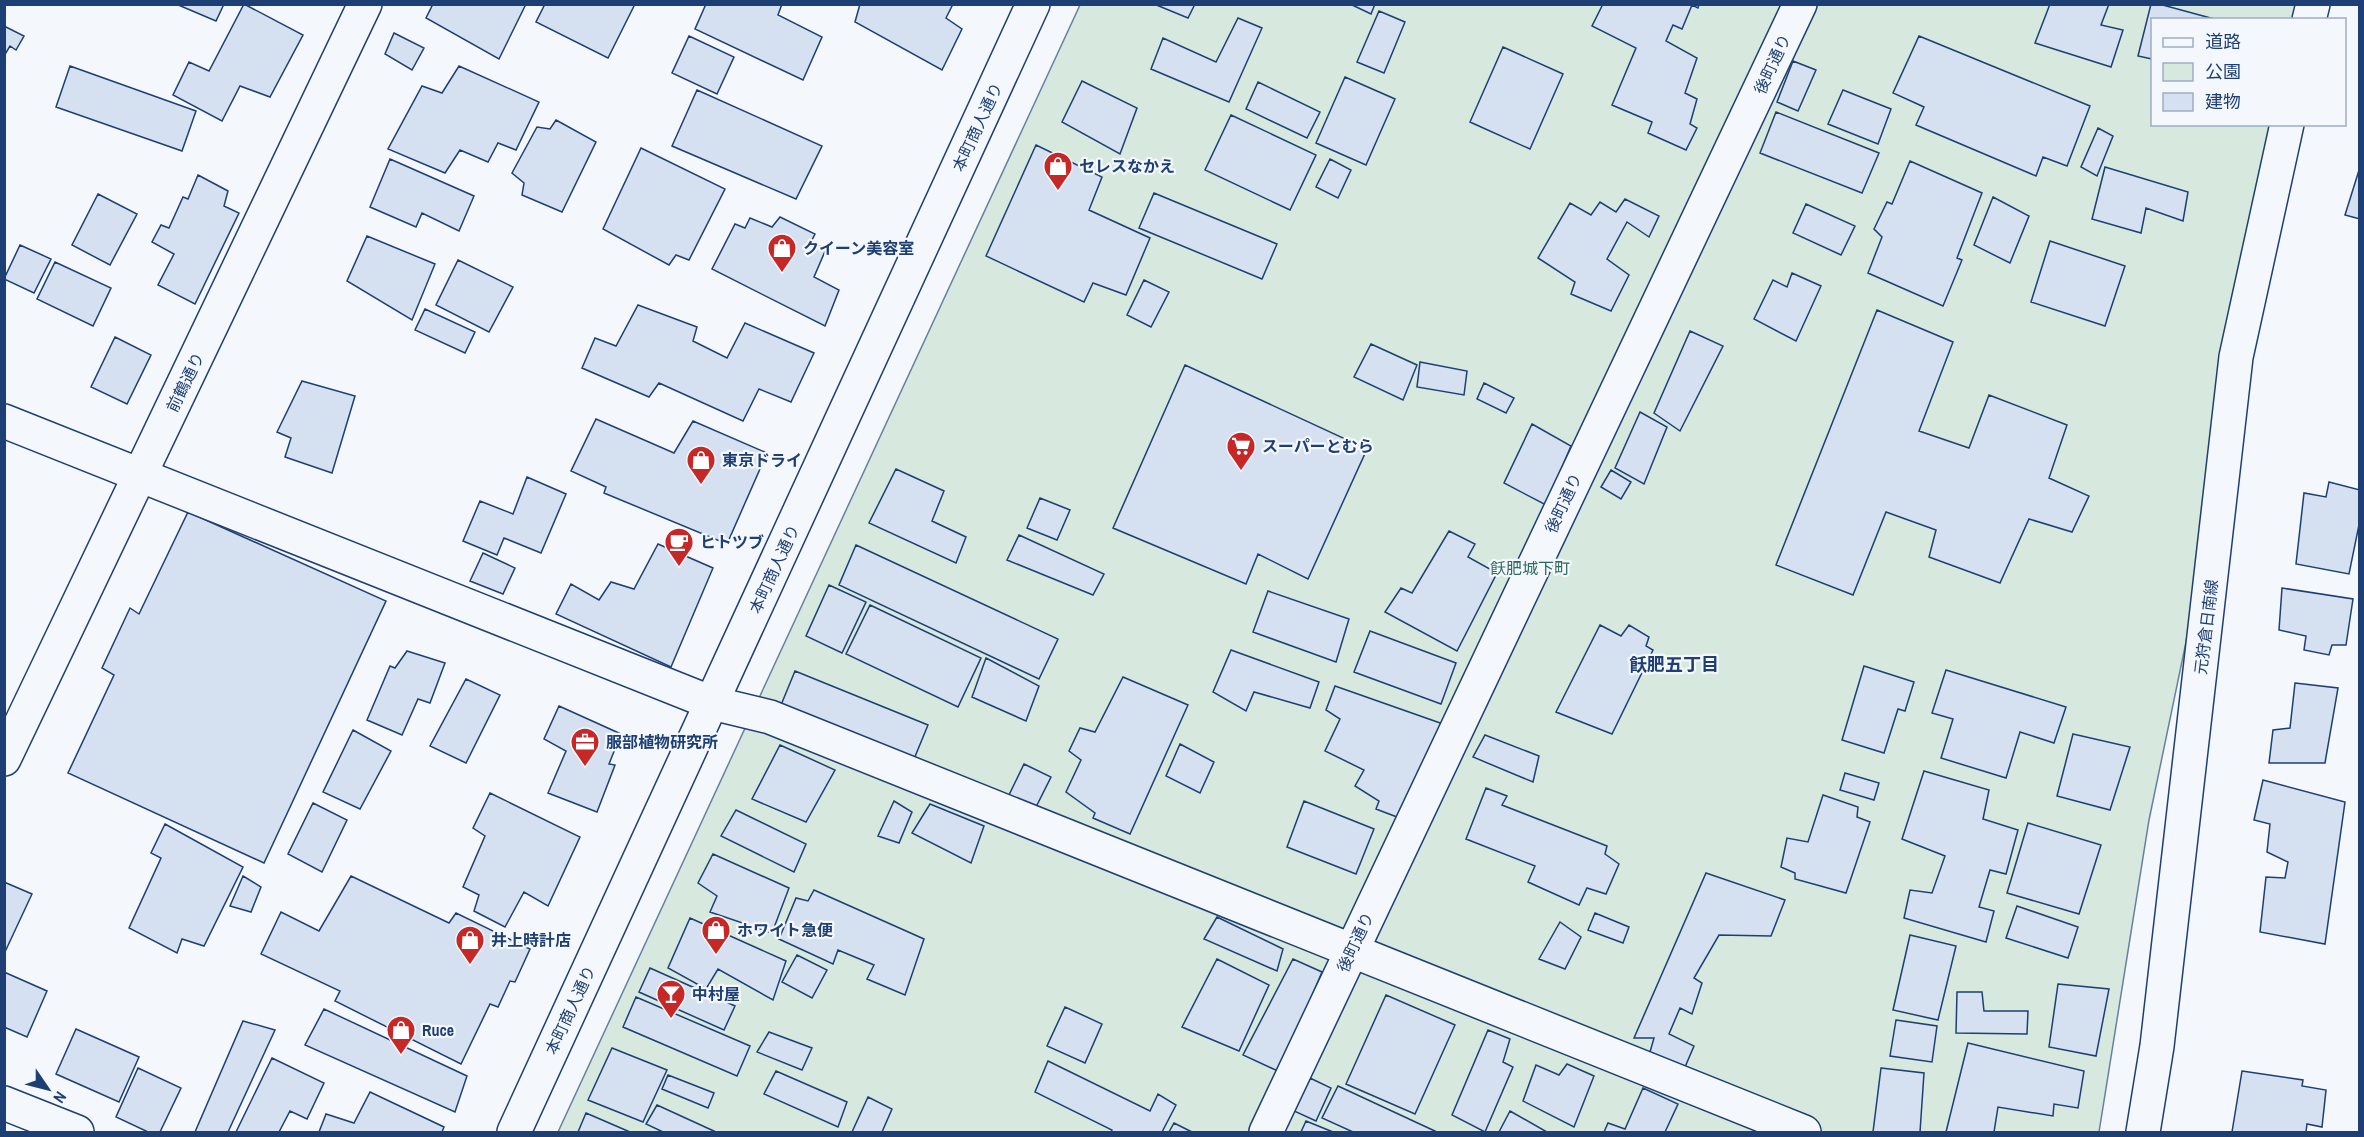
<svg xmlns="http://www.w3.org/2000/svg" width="2364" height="1137" font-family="'Archivo Narrow','Noto Sans JP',sans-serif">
	<rect width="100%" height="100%" fill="#f4f7fb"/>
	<path fill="#d7e8df" stroke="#687fa3" stroke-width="1.5" d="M1080,5H2311L2309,19L2152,20V124L2289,125L2227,445L2149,820L2099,1132H558Z"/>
	<path fill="#d5e0f0" stroke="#1d3f73" stroke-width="1.5" d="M176,4H224L216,21Z
		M244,4L303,35L270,97L240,86L222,121L173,95L189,62L209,71Z
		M433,4H526L499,59L426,18Z
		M545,4H635L608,58L536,22Z
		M706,4H782L778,15L822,37L803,80L695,29Z
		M860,4H953L946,18L962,29L942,70L855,22Z
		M1154,4H1195L1188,18Z
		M1350,4H1375L1371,14Z
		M1603,4H1699L1698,8L1692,5L1682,29L1673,25L1666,41L1697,58L1685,93L1697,99L1690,124L1697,128L1686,150L1648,133L1652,122L1612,105L1636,48L1592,26Z
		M2050,4H2109L2101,25L2123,30L2111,67L2035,43Z
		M2151,4H2159L2218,20H2152V59L2138,56Z
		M1379,11L1405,22L1384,73L1357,62Z
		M1238,18L1262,28L1229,102L1151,69L1163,38L1216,62Z
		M4,26L24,36L16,50L10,46L4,56Z
		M394,33L424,48L412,70L385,54Z
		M689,36L734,57L717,94L672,73Z
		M1919,36L2090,106L2067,166L2043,157L2036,176L1916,125L1924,107L1893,93Z
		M1503,47L1563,74L1530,149L1470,122Z
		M1793,61L1816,70L1798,111L1777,102Z
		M70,66L196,111L182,151L56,107Z
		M459,66L539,102L516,150L498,143L488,162L460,150L445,173L388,149L422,86L442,93Z
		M1345,77L1395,99L1366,165L1316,143Z
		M1082,81L1137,108L1120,154L1062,122Z
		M1258,82L1320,112L1307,138L1246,109Z
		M697,90L822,146L796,199L672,146Z
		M1843,90L1891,109L1878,144L1828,124Z
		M1776,112L1879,153L1862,193L1760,153Z
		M1231,115L1316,155L1290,210L1205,170Z
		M556,120L596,142L562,212L522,195L524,183L512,173L537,127L550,129Z
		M2098,128L2113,136L2097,176L2081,167Z
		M1036,145L1102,177L1089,210L1150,238L1126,295L1093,283L1084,302L986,256Z
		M641,148L725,189L689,260L676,255L669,265L603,229Z
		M390,159L474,196L459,231L422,213L416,227L370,207Z
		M1330,159L1351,170L1338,198L1316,187Z
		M1910,161L1982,193L1957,258L1962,260L1943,306L1868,273L1882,237L1874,229L1887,202L1892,204Z
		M2105,167L2188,192L2183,221L2146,208L2141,233L2092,219Z
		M2360,167V219L2345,215Z
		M198,175L228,191L224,206L239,213L195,304L158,285L174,254L152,242L161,225L169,228L183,197L188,199Z
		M1154,193L1277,244L1262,279L1139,228Z
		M98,194L137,214L110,265L72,245Z
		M1993,197L2029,216L2010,263L1974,245Z
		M1625,199L1659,216L1649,237L1627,222L1607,259L1629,275L1611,311L1571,294L1575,282L1538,258L1570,203L1591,215L1600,202L1616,212Z
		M1806,204L1855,226L1841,255L1793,233Z
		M780,217L815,234L811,242L826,249L814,277L839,290L825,326L712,269L735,224L745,228L750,218L772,227Z
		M367,236L435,264L412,320L347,281Z
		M2050,241L2125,266L2105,326L2031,302Z
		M20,245L51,259L34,293L4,279Z
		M458,260L513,287L489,332L436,305Z
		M55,262L111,288L93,326L37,299Z
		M1792,273L1821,286L1796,341L1754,319L1773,280L1787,287Z
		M1144,280L1169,292L1151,327L1127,315Z
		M638,305L697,327L693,341L727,358L745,323L814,353L791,402L759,389L743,421L659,383L649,397L582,368L595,338L616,346Z
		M425,309L475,332L465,353L415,330Z
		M1877,310L1953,342L1919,431L1969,448L1989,395L2067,425L2049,478L2089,496L2072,532L2029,519L2000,583L1929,557L1936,530L1886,512L1853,595L1776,565Z
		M1690,331L1723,346L1680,431L1654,413Z
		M115,337L151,355L127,404L91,387Z
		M1371,344L1417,365L1403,400L1354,377Z
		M1420,362L1467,371L1464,395L1417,387Z
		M1185,365L1367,449L1308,579L1258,554L1246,584L1113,528Z
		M302,381L355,396L332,473L285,457L291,438L277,432Z
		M1484,383L1514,398L1506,413L1477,399Z
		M1640,412L1667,427L1644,484L1615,468Z
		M596,419L674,453L693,421L767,453L727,544L604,493L606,487L571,471Z
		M1532,424L1571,446L1546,505L1504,483Z
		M896,469L944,491L932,521L966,537L956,563L869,523Z
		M1611,470L1631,482L1621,499L1601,487Z
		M527,477L566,494L541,553L504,538L497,555L463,541L480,501L513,514Z
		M2329,482L2360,490V520L2349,574L2296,564L2304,493L2326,497Z
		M1040,498L1070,510L1057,540L1027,528Z
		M188,512L386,601L264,863L68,773L114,675L102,668L130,608L139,614Z
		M1449,531L1475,544L1468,557L1497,573L1457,651L1385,612L1401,588L1412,593Z
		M1019,535L1104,574L1093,595L1007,560Z
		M658,544L713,568L671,667L556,614L571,584L599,600L611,582L634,589Z
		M856,545L1058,639L1039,679L839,585Z
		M483,553L515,568L503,594L470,581Z
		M829,585L866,602L842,653L806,636Z
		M2282,588L2353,599L2346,645H2332L2329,655L2304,650L2306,636L2279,630Z
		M1268,591L1349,619L1336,662L1253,632Z
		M870,605L981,658L958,707L846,654Z
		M1600,625L1621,636L1629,625L1649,637L1646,646L1653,650L1612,734L1556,712Z
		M1370,631L1456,663L1441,704L1354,672Z
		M1231,650L1319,682L1310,708L1254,692L1246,711L1213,692Z
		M407,651L445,663L430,703L418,699L402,735L367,720L390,666L395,668Z
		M986,658L1039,686L1026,721L972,697Z
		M1864,666L1914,682L1905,711L1898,709L1884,753L1842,740Z
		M1946,670L2066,707L2054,743L2020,732L2006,778L1941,758L1953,719L1932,713Z
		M795,671L928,725L914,759L781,705Z
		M1123,677L1188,705L1130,834L1093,818L1095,813L1066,792L1081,760L1069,751L1080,728L1095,732Z
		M466,679L500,695L466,763L430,746Z
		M2295,683L2338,688L2325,763H2269L2273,730L2290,728Z
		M1335,686L1443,724L1397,817L1376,809L1379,801L1355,786L1364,770L1325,751L1340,719L1326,710Z
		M559,706L621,734L609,764L615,765L597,812L548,793L566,751L544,739Z
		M353,730L391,751L360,809L323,792Z
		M2073,734L2130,747L2110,810L2057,796Z
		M1485,735L1539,756L1533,782L1473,757Z
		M1180,744L1214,762L1200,793L1166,776Z
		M780,745L835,770L806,822L752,799Z
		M1024,764L1051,777L1036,807L1009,795Z
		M1924,771L1989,790L1983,819L2018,830L2006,874L1990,870L1979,907L1994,911L1986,942L1904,918L1910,890L1932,893L1945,856L1902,839Z
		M1845,773L1879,783L1874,800L1840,790Z
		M2263,780L2345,802L2325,944L2260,932L2266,877L2285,878L2288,862L2267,852L2270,824L2254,820Z
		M1486,788L1507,796L1502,805L1607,846L1605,854L1619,864L1606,894L1587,888L1579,905L1528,882L1535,866L1466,839Z
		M490,793L580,837L548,906L524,892L505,927L474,911L479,895L463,887L485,836L473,828Z
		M1823,795L1858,807L1857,817L1870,822L1846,893L1795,879V873L1781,867L1787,838L1808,842Z
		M894,801L912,812L899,843L878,836Z
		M1304,801L1374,829L1356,874L1287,847Z
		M313,803L347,820L322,872L288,854Z
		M930,804L984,826L971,863L912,833Z
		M736,810L806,844L794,872L721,836Z
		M2028,823L2101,845L2079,914L2007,893Z
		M165,824L243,867L204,946L182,939L177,953L129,928L161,858L151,853Z
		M713,854L789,888L772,933L710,912L717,896L698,883Z
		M1706,873L1785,900L1771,936L1719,935L1694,978L1702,983L1692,1014L1680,1008L1669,1034L1694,1046L1685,1067L1650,1052L1654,1038H1634Z
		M243,876L261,887L251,912L230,906Z
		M351,876L449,923L456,913L530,949L515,982L510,981L498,1007L490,1004L461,1064L335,1001L340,991L261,954L281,912L319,931Z
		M4,882L32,894L4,954Z
		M814,890L924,939L905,995L867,979L874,965L838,950L833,964L779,939L796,898L808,901Z
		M2017,906L2078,927L2068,958L2006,938Z
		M1595,913L1629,927L1623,943L1588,930Z
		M1217,917L1283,949L1277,971L1204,939Z
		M690,918L786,961L773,1000L718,969L706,989L668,968Z
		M1560,922L1581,937L1565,969L1539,959Z
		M1910,935L1956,946L1938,1020L1893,1010Z
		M797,955L827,970L812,998L782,982Z
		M1217,959L1269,985L1239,1051L1182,1027Z
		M1293,959L1322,972L1280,1072L1243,1055Z
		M650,968L735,1006L724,1030L639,992Z
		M4,972L47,991L27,1037L4,1027Z
		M2058,984L2109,989L2096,1056L2049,1047Z
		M1957,992H1982L1984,1011H2028L2027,1034L1956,1033Z
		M1386,995L1455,1025L1415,1114L1346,1084Z
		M636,997L750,1046L737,1076L623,1027Z
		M1065,1007L1102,1024L1085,1063L1047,1046Z
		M324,1009L467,1076L455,1112L305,1045Z
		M1896,1020L1937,1026L1932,1062L1890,1056Z
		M243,1021L275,1030L228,1132H195Z
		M76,1029L139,1057L119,1102L56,1074Z
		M1488,1030L1510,1039L1503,1062L1513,1067L1485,1132L1452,1115Z
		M769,1032L812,1048L802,1070L757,1052Z
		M1968,1043L2084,1071L2078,1108L2054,1104L2053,1116L1998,1107L1994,1132H1946Z
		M612,1048L667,1070L643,1122L588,1100Z
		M272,1058L324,1083L307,1119L290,1111L279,1132H236Z
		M1048,1061L1150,1111L1158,1094L1176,1105L1162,1132H1111L1112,1130L1035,1092Z
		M1567,1064L1594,1076L1574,1127L1523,1101L1536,1065L1559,1075Z
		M138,1068L181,1088L160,1132H148L116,1117Z
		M1881,1068L1924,1073L1920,1132H1873Z
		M776,1071L847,1102L838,1127L764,1094Z
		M2242,1071L2303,1080L2302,1086L2326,1090L2322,1127L2307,1124L2306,1132H2232Z
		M668,1075L714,1093L708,1108L662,1089Z
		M1310,1078L1331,1088L1316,1121L1294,1111Z
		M1338,1086L1437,1132H1353L1322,1118Z
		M1643,1088L1678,1104L1665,1132H1604L1608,1123L1625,1129Z
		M370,1092L444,1127L442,1132H319L326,1114L354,1123Z
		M868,1097L892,1109L882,1132H852Z
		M657,1105L716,1132H663L646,1124Z
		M1510,1111L1547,1132H1499Z
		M586,1113L630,1132H578Z
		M1306,1121L1333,1132H1301Z
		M1174,1123L1192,1132H1169Z"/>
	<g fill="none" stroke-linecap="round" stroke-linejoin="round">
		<g stroke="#1d3f73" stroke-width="36">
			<path id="minor" d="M4,421L712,703L770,717L1804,1132
				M4,759L365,4
				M4,1103L77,1132
				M1266,1132L1800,4"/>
		</g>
		<g stroke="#1d3f73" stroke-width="36">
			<path id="major" d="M2309,20L2313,4
				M2143,1132L2157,1046L2236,357L2287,124"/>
		</g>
		<g stroke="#1d3f73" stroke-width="36">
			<path id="highway" d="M514,1132L1033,4"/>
		</g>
		<use href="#minor" stroke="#f4f7fb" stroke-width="33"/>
		<use href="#major" stroke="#f4f7fb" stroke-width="33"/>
		<use href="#highway" stroke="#f4f7fb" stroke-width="33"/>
	</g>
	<defs>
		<g id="shop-pin" transform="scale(1.5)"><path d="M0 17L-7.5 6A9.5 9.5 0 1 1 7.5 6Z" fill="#c62828" stroke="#f4f7fb"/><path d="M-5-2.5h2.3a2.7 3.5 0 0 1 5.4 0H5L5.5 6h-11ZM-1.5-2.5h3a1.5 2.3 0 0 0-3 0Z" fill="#fff"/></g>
		<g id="supermarket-pin" transform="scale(1.5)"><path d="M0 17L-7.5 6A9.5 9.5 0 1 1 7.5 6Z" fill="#c62828" stroke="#f4f7fb"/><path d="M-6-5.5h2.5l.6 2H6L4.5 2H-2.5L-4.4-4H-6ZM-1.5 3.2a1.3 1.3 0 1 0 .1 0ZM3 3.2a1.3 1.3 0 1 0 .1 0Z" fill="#fff"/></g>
		<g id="cafe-pin" transform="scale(1.5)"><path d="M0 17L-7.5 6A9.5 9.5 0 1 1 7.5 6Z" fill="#c62828" stroke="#f4f7fb"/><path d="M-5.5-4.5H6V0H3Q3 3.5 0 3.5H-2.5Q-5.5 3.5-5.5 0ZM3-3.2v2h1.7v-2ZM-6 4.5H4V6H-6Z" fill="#fff"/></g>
		<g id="office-pin" transform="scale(1.5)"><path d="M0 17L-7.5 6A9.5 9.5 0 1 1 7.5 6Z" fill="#c62828" stroke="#f4f7fb"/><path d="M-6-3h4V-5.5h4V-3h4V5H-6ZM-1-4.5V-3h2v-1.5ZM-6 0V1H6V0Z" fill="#fff"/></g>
		<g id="bar-pin" transform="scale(1.5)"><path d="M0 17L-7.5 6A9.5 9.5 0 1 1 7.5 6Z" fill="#c62828" stroke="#f4f7fb"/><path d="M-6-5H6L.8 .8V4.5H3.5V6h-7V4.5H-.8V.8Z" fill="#fff"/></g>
	</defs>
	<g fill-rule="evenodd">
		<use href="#shop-pin" x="1058" y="166"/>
		<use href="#shop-pin" x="782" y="248"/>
		<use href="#supermarket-pin" x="1241" y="446"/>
		<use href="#shop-pin" x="701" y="460"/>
		<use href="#cafe-pin" x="679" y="542"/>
		<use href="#office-pin" x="585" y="742"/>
		<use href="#shop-pin" x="716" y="930"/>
		<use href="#shop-pin" x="470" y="940"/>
		<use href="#bar-pin" x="671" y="994"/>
		<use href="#shop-pin" x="401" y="1030"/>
	</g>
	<g text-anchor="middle" stroke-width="4.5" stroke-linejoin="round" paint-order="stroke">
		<g font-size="16" fill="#1d3f73" stroke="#f4f7fb">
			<text transform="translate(1772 64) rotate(-65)" y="6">後町通り</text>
			<text transform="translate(977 127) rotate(-65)" y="6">本町商人通り</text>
			<text transform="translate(185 382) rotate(-64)" y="6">前鶴通り</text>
			<text transform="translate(1563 503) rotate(-65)" y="6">後町通り</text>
			<text transform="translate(774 569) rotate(-65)" y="6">本町商人通り</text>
			<text transform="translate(2206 627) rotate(-83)" y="6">元狩倉日南線</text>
			<text transform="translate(1355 942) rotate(-65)" y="6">後町通り</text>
			<text transform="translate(570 1010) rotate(-65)" y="6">本町商人通り</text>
		</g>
		<g font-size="16" font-weight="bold" fill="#1d3f73" stroke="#f4f7fb" text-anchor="start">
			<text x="1079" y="172">セレスなかえ</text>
			<text x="803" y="254">クイーン美容室</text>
			<text x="1262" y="452">スーパーとむら</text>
			<text x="722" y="466">東京ドライ</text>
			<text x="700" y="548">ヒトツブ</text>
			<text x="606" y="748">服部植物研究所</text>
			<text x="737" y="936">ホワイト急便</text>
			<text x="491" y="946">井上時計店</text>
			<text x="692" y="1000">中村屋</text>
			<text x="422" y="1036">Ruce</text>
		</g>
		<g font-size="16" fill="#2c6c60" stroke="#f4f7fb">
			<text x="1530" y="574">飫肥城下町</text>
		</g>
		<g font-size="18" font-weight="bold" fill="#1d3f73" stroke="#f4f7fb">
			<text x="1674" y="671">飫肥五丁目</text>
		</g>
	</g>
	<rect width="2364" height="1137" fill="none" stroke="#1d3f73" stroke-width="12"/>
	<rect x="2151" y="18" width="195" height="108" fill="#f4f7fb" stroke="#9eadc5" stroke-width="1.5"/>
	<rect x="2163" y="38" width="30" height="9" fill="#f4f7fb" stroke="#9eadc5" stroke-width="1.5"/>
	<text x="2205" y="48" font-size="18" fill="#1d3f73">道路</text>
	<rect x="2163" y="63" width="30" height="18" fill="#d7e8df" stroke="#9eadc5" stroke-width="1.5"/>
	<text x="2205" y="78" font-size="18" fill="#1d3f73">公園</text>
	<rect x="2163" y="93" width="30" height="18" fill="#d5e0f0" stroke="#9eadc5" stroke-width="1.5"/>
	<text x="2205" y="108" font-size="18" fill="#1d3f73">建物</text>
	<g transform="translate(48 1089) rotate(125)" stroke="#f4f7fb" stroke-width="4.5" paint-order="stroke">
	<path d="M0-4.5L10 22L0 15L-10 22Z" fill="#1d3f73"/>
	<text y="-9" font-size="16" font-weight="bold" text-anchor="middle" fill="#1d3f73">N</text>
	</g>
</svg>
